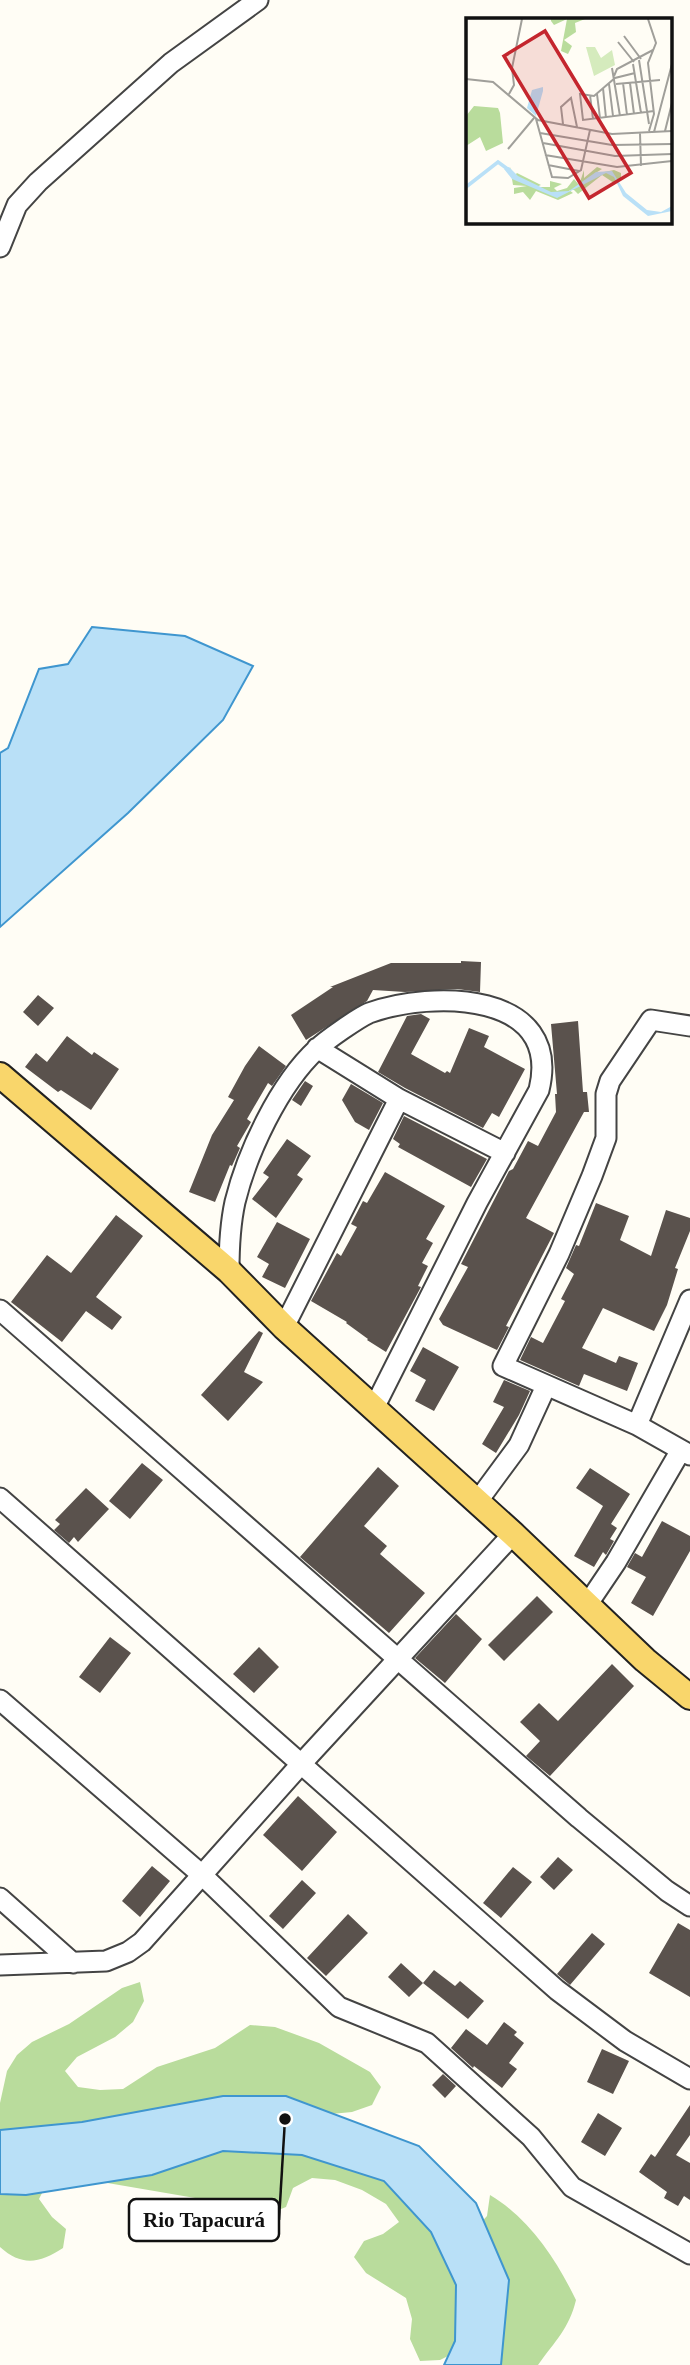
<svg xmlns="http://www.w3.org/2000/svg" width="690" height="2365" font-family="Georgia,serif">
	<rect width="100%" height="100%" fill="#fffdf5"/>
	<path fill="#b9dc9c" d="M140,1982L144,2001L133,2022L115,2037L77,2057L65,2071L78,2087L100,2090L123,2089L157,2067L215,2048L250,2025L275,2027L319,2043L370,2072L381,2087L372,2105L352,2112L331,2114L311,2139L474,2230L487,2216L490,2195C529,2218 556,2259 576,2300C569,2329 555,2341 538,2365H491L458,2351L440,2360L420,2361L410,2339L412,2319L406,2298L366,2273L354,2257L364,2241L383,2234L399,2222L386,2204L362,2190L335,2180L312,2178L293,2188L286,2207L266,2215L201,2199L90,2180L48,2181L39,2199L52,2217L66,2229L63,2248C40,2263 22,2267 0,2247V2103L7,2071L17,2055L32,2042L69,2024L122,1988Z"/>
	<path fill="#b9e0f7" stroke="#3f96cf" stroke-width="2" d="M92,627L185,636L253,666L223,720L128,813L0,927V753L8,748L39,669L68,664Z
		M223,2096H286L419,2146L476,2203L509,2280L501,2365H444L455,2341L456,2285L431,2232L384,2181L302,2155L223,2151L152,2175L26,2195L0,2194V2130L82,2122Z"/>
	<path fill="#5a524d" d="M461,961L481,962L480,992L457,989L405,992L373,990L367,1001L306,1040L291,1015L333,987H330L391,963H461Z
		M38,995L54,1008L38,1026L23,1012Z
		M421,1014L430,1019L411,1054L445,1073L447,1071L450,1073L469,1028L489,1036L484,1047L525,1069L499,1117L492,1113L483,1128L405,1088L378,1072L407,1016Z
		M578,1021L583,1092H587L589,1112H584L526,1218L554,1233L506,1326L509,1327L497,1350L443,1325L439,1319L468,1267L461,1264L509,1171L513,1169L528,1141L538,1146L556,1112L555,1094H557L551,1024Z
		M67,1036L92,1055L94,1052L119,1069L91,1110L61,1090L58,1092L25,1067L36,1053L47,1062Z
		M259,1046L286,1066L272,1086L268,1083L247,1119L251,1122L237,1146L240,1148L232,1166L230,1165L215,1202L189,1192L212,1135L234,1100L228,1097L245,1066Z
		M305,1081L313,1086L301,1106L292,1100Z
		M351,1084L383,1103L369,1130L355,1122L342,1100Z
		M404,1116L487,1159L471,1187L398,1147L400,1144L393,1139Z
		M287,1139L311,1156L297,1175L303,1179L276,1218L252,1199L269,1177L263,1173Z
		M385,1172L445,1206L426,1239L433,1243L422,1263L428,1266L418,1286L421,1287L386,1352L367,1340L368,1339L346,1323L347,1322L311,1301L337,1253L341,1256L357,1227L351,1224L363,1201L367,1203Z
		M596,1203L629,1216L620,1240L651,1256L666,1210L690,1218V1231L675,1268L678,1269L667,1305L654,1331L603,1308L582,1348L616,1363L619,1356L638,1363L627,1391L584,1374L579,1386L520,1360L531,1337L543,1343L565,1301L561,1299L574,1274L566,1268L576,1245L579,1246Z
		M116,1215L143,1236L96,1297L122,1317L112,1330L86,1311L62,1342L11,1302L47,1255L71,1273Z
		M277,1222L310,1239L285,1288L262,1277L269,1264L257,1257Z
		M259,1331L263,1333L244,1372L263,1382L228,1421L201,1395Z
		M423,1347L459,1367L434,1411L415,1401L426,1380L410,1371Z
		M504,1380L530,1391L519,1415L496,1453L482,1444L504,1407L493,1402Z
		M142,1463L163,1480L130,1519L109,1501Z
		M378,1467L399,1486L364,1526L387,1546L380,1554L425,1593L389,1633L300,1557Z
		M590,1468L630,1494L611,1524L617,1528L610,1539L614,1541L606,1555L603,1552L594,1567L574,1556L603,1506L576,1488Z
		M86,1488L109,1509L78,1542L74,1537L69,1543L54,1530L60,1524L55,1520Z
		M662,1521L690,1536V1551L653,1616L631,1603L646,1577L627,1567L635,1553L642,1557Z
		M537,1596L553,1612L504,1661L488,1645Z
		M456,1614L482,1639L445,1683L415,1658Z
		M110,1637L131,1653L100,1693L79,1677Z
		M259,1647L279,1667L254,1693L233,1674Z
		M612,1664L634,1686L550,1776L526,1756L540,1741L520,1722L539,1703L558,1721Z
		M298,1796L337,1832L302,1871L263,1835Z
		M558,1857L573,1870L554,1890L540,1877Z
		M152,1866L170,1881L140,1917L122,1901Z
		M513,1867L532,1882L501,1918L483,1903Z
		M302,1880L316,1893L283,1929L269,1916Z
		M348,1914L368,1933L326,1976L307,1958Z
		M678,1923L690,1930V1997L649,1973Z
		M592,1933L605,1944L570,1985L557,1974Z
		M401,1963L423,1983L409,1997L388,1977Z
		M434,1970L455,1986L460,1981L484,2001L468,2019L423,1983Z
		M504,2022L517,2032L514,2035L524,2043L509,2063L517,2069L502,2088L474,2066L473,2068L451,2048L466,2029L487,2045Z
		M602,2049L629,2061L613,2094L587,2082Z
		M443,2074L456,2086L445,2098L432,2085Z
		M690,2105V2135L676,2155L690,2163V2200L684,2196L678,2206L664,2198L667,2192L639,2172L651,2154L655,2157Z
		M598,2113L622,2128L605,2156L581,2142Z"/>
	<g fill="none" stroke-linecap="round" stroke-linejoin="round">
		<g stroke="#444" stroke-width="23">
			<path id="minor" d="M0,247L17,205L38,182L171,63L258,0
				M690,1026L651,1020L610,1081L606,1094V1138L592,1176L559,1254L503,1366L637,1425L690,1455
				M317,1048L399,1099L505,1153
				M229,1271C229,1248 230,1225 235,1202C247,1153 279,1084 317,1049C326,1040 358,1018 369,1013C432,990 563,991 539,1090L477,1203L374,1408
				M0,1310L579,1818L667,1891L690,1906
				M284,1327L399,1099
				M637,1425L690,1300
				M0,1498L557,1990L625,2041L690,2079
				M477,1502L519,1445L546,1386
				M587,1605L616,1562L681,1450
				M0,1700L202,1875L339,2007L427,2043L531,2137L572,2187L690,2254
				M0,1898L73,1963
				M0,1965L106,1961L128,1952L142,1942L302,1763L513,1534"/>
		</g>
		<g stroke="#222" stroke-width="28">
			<path id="major" d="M0,1075L229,1271L284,1327L513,1534L645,1660L690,1697"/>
		</g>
		<use href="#minor" stroke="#fff" stroke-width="19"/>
		<use href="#major" stroke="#f9d66b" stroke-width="24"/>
	</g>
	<g transform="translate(466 18)">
		<rect width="206" height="206" fill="#fffdf5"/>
		<path d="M120,29H129L135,40L146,32L149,47L128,58Z" fill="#d5ebbd"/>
		<path d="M101,1L88,7L85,3V1H119L109,5L110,14L98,22L106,28L102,36L95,33ZM8,88L32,90L34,95L37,125L20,133L14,119L0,128V98ZM44,149L48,158L51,155L75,167L70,169H84V163L96,166L88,170L91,173L101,170L108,161L113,167L118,152V160L131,149L136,151L128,156L148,152L155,155V162L148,165L136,157L112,176L108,172H103L107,175L92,182L70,173L64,182L57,174L48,176V170L61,168L47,167Z" fill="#b9dc9c"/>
		<path d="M77,69V73L70,98L61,90L66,72ZM43,149L52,158L85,174L103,173L130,154L146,153L160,175L181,192L195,194L206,188V193L182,198L157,178L148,159L140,155L91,180L46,161L38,151Z" fill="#b9e0f7"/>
		<path fill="none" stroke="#b9e0f7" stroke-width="3.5" d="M0,169L32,144L43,152"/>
		<path fill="none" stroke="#a09f9a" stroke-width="2" d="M182,1L190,25L182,45L188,96L183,113M158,18L175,41M152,24L168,44M173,42L183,106M167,46L175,95M146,50L154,98M169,55L149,60L128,78L114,76L117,102L188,93M148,58L151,51L187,32M0,61L27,64L72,102L146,116L206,113M157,65L161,97M164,65L168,96M143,66L147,98M150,66L194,62M137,70L140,100M43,76L48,67L46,50L56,1M131,76L134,100M124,77L127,101M70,101L86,159L102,160L115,152L124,112M97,106L95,89L105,80L111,109M199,113L206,85M188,114L206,46M74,115L146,127L206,126M174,115L175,148M77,125L149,138L206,136M42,131L68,100M79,137L151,149L206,143M82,147L113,153"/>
		<path fill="#c4262e" fill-opacity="0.15" stroke="#c4262e" stroke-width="3.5" d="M79,13L165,155L123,180L38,38Z"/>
		<rect width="206" height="206" fill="none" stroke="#111" stroke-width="3.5"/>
	</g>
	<path fill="none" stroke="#111" stroke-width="2.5" d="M285 2119L279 2220"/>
	<circle fill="#111" stroke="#fff" stroke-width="2.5" cx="285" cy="2119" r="7"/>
	<rect fill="#fff" stroke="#111" stroke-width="2.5" x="129" y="2199" width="150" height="42" rx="7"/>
	<g font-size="21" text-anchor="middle" font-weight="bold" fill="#111">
		<text x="204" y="2227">Rio Tapacurá</text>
	</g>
</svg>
